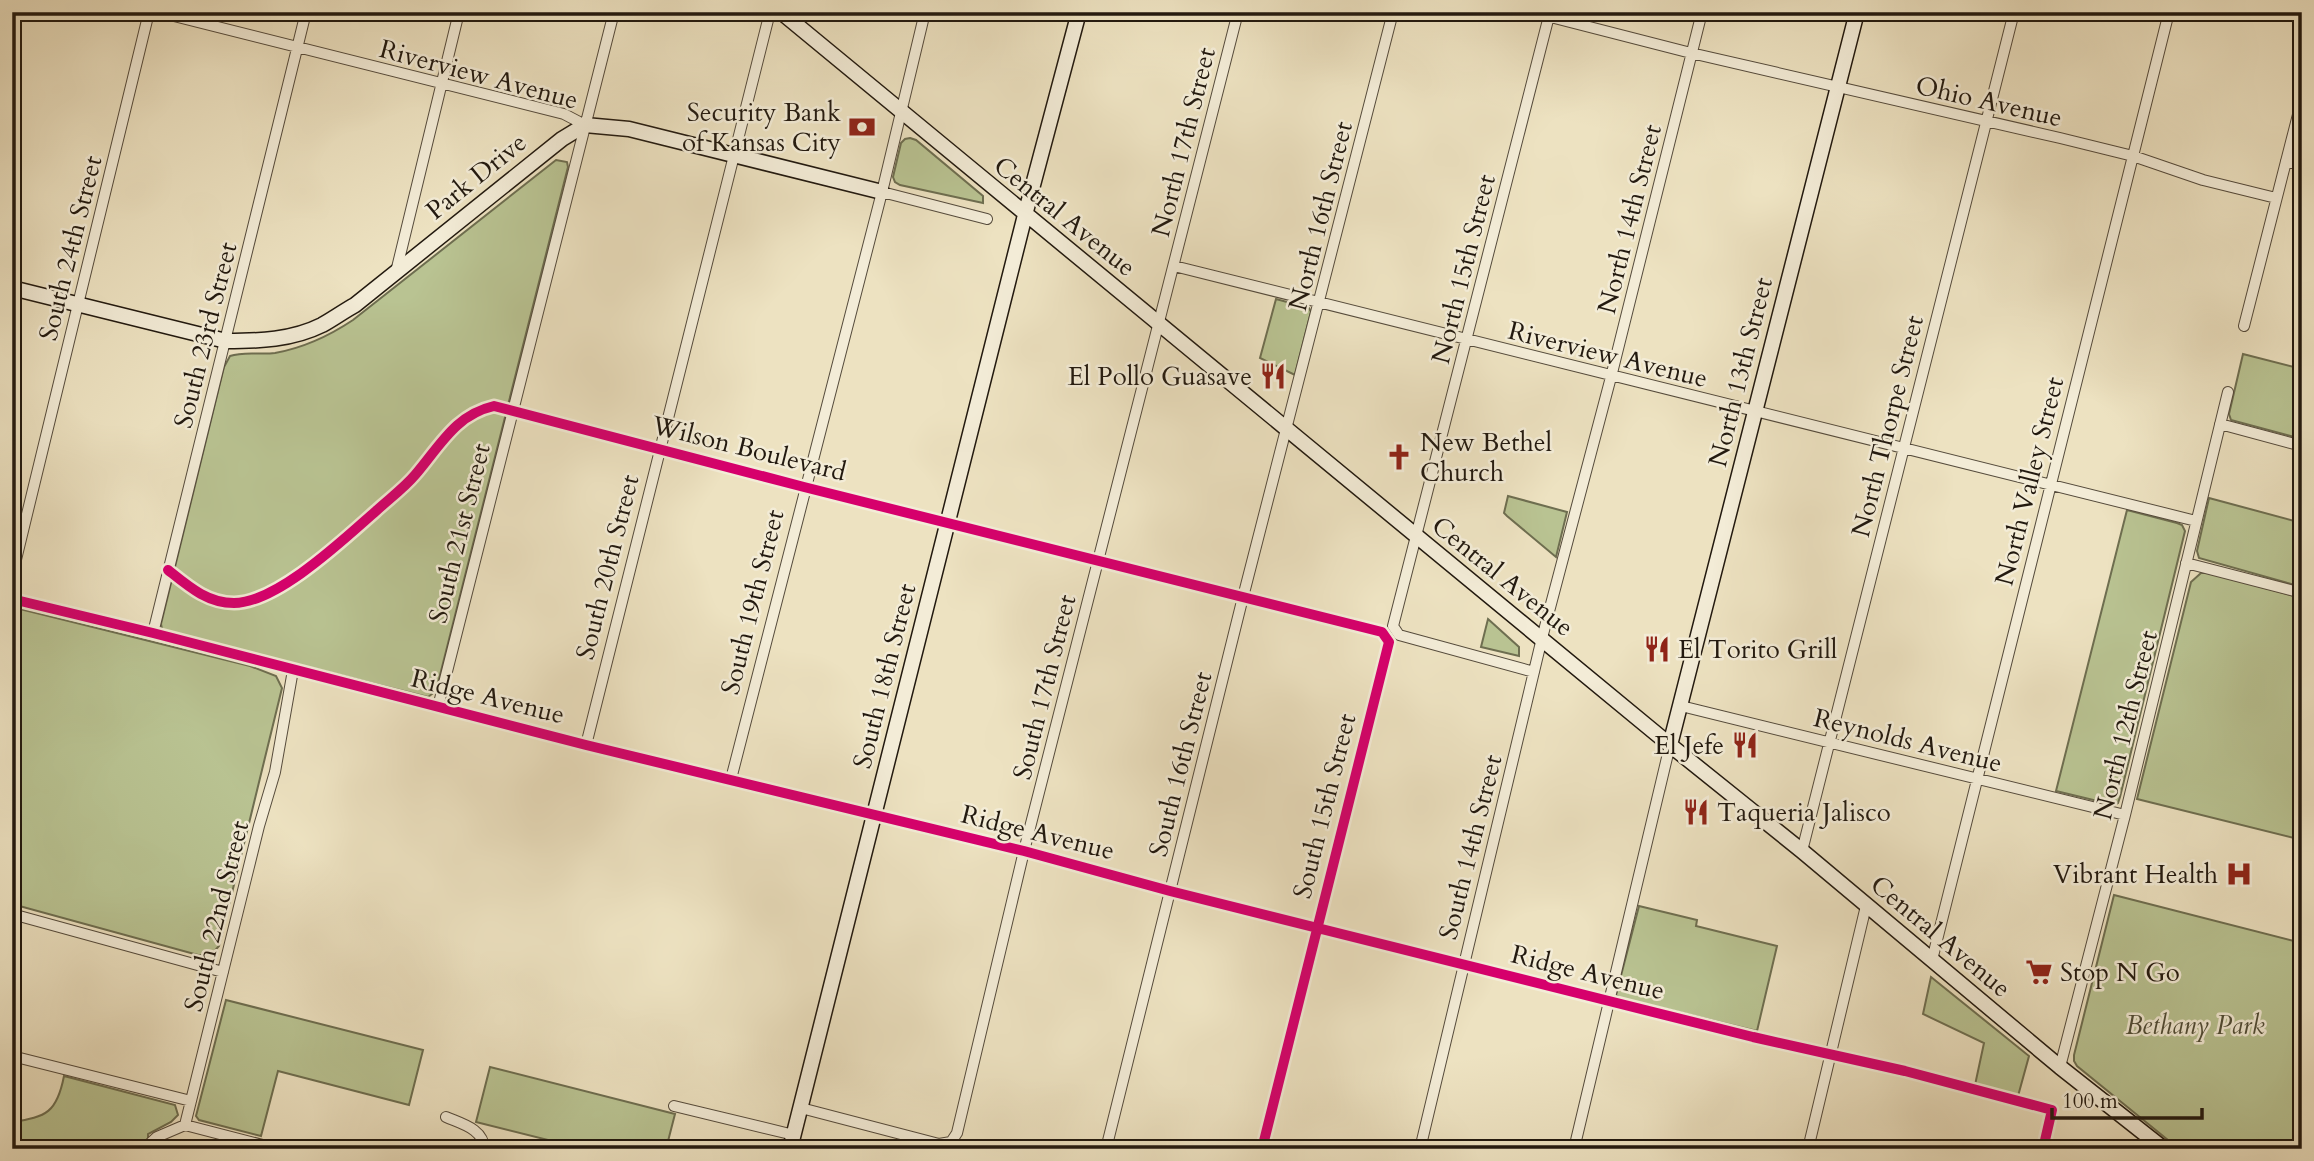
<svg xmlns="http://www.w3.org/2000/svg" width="2314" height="1161" font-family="Cardo,serif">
	<rect width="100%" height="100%" fill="#ede2c1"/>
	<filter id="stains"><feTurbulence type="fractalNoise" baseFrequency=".00286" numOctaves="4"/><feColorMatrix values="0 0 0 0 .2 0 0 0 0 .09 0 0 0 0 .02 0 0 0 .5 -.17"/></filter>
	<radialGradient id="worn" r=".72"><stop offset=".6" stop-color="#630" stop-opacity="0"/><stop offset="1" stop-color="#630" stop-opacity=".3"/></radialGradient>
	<path fill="#b9c392" stroke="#6e6e50" stroke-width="2" d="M910,138L916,140L983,196V203L900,185L895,182L893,177L901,143L905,139Z
		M556,160L567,162L568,167L436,691L428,697L167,632L162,629L161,624L224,367L230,356C244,351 260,355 275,353C303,348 329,336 353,320Z
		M1276,299L1309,308L1311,312L1295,375L1260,358Z
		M2243,354L2302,369V439L2231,420L2229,414Z
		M1508,496L1567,512L1556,557L1507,516L1504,513Z
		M2209,498L2302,523V587L2199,558L2197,551Z
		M2127,510L2177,523L2182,525L2185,531L2120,797L2118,803L2114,805L2056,791Z
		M2201,573H2210L2302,598V840L2137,799L2191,582Z
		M12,607L250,666L276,676L282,688L219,946L211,955H198L12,904Z
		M1488,619L1519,647V656L1481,647Z
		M2114,895L2302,943V1135L2298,1149H2179L2077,1066L2074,1061V1055Z
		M1639,906L1697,920L1696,926L1777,946L1757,1031L1620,998L1616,995Z
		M1931,977L2029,1056L2018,1096L1975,1085L1984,1043L1923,1014Z
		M226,1000L423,1050L409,1105L278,1071L261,1136L199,1120L196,1116Z
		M490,1067L675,1114L666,1149H584L476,1122Z
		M64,1076L175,1105L178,1115L171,1122L148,1134V1149H12V1122C47,1117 57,1112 64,1076Z"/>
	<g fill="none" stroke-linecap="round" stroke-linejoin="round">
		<g stroke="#554b3c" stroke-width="12">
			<path id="street" d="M158,12L564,114L585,125
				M1531,12L1691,53L2060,138L2133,156L2203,180L2276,198
				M2286,161L2302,165
				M882,192L987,219
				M1174,266L2196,521
				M396,272L459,12
				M2244,326L2302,99
				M2220,424L2302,446
				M2186,563L2302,593
				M168,570C188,586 207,603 234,603C277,603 344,539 376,511C389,499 404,488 415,475C440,446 455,415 494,406L804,487L1382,632L1389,642L1262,1149
				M12,576L149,12
				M12,599L153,633L586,745L1024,851L1170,891L1609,1001L1753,1037L1905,1071L2052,1110L2043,1149
				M153,633L306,12
				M1534,672L1399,635L1393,626L1550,12
				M1681,706L2125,815
				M438,707L614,12
				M586,745L770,12
				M731,779L882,192L925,12
				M1802,851L2014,12
				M12,914L223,972
				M1932,960L2169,12
				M12,1056L191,1101
				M2060,1067L2125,815L2228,392
				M674,1106L794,1135
				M801,1108L939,1144L951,1142L957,1133L1024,851L1238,12
				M446,1117C462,1124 484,1129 484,1149
				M185,1125L278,1149
				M144,1149L157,1137L185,1125L259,826L275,772L293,670
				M1106,1149L1243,597L1393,12
				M1420,1149L1542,638L1611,377L1702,12
				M1574,1149L1670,745
				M1808,1149L1866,906"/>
		</g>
		<g stroke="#22190f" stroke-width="17">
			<path id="secondary" d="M781,12L1670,745L1802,851L2060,1067L2164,1149
				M12,288L226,341C259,341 292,340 322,325C333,319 344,311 355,305L562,139L585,125L629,129L882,192
				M1670,745L1857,12
				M790,1149L1025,215L1079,12"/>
		</g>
		<use href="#street" stroke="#f3ecd7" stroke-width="10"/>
		<use href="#secondary" stroke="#f3ecd7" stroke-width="14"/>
		<g stroke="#f3ecd7" stroke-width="15">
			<path id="cycleway" d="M168,570C188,586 207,603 234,603C277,603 344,539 376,511C389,499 404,488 415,475C440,446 455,415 494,406L804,487L1382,632L1389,642L1262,1149
				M12,599L153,633L586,745L1024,851L1170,891L1609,1001L1753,1037L1905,1071L2052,1110L2043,1149"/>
		</g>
		<use href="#cycleway" stroke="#d6006c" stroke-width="10"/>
	</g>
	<defs>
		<g id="bank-bare" transform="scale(2.1)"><path d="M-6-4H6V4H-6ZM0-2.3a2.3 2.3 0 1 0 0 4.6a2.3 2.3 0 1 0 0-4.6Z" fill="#8f2418" stroke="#f3ecd7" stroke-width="2.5" paint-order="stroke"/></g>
		<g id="restaurant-bare" transform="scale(2.1)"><path d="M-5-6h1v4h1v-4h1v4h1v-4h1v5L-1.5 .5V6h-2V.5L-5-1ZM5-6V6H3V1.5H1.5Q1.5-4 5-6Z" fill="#8f2418" stroke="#f3ecd7" stroke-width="2.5" paint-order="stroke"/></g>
		<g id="church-bare" transform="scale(2.1)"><path d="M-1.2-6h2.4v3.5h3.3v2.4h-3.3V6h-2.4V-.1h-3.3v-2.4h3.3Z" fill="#8f2418" stroke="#f3ecd7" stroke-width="2.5" paint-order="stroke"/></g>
		<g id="hospital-bare" transform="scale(2.1)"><path d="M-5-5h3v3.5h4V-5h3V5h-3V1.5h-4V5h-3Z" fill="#8f2418" stroke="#f3ecd7" stroke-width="2.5" paint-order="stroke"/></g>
		<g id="supermarket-bare" transform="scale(2.1)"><path d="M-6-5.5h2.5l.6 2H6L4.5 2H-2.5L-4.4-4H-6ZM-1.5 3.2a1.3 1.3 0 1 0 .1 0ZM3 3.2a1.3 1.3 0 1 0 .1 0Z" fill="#8f2418" stroke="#f3ecd7" stroke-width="2.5" paint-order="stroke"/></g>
	</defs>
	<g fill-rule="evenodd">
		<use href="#bank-bare" x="862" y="127"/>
		<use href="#restaurant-bare" x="1273" y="376"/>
		<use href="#church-bare" x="1399" y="457"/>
		<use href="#restaurant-bare" x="1657" y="649"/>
		<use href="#restaurant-bare" x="1745" y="745"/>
		<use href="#restaurant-bare" x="1696" y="812"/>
		<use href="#hospital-bare" x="2239" y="874"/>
		<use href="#supermarket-bare" x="2039" y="972"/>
	</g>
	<g text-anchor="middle" stroke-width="5" stroke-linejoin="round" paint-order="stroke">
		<g font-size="26" fill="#22190f" stroke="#f3ecd7">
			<text transform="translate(479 74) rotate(15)" y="9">Riverview Avenue</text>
			<text transform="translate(1989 101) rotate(13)" y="9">Ohio Avenue</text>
			<text transform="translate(1183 142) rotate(-76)" y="9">North 17th Street</text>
			<text transform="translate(476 176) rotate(-39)" y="9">Park Drive</text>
			<text transform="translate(1065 216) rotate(39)" y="9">Central Avenue</text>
			<text transform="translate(1320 216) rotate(-76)" y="9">North 16th Street</text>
			<text transform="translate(1629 219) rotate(-76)" y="9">North 14th Street</text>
			<text transform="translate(70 248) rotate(-76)" y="9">South 24th Street</text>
			<text transform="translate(1463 269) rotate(-76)" y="9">North 15th Street</text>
			<text transform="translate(205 335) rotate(-76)" y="9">South 23rd Street</text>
			<text transform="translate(1608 354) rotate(14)" y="9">Riverview Avenue</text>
			<text transform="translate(1740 372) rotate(-76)" y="9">North 13th Street</text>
			<text transform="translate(1887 426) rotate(-76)" y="9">North Thorpe Street</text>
			<text transform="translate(749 448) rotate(14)" y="9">Wilson Boulevard</text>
			<text transform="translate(2029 481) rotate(-76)" y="9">North Valley Street</text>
			<text transform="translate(459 533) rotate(-76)" y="9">South 21st Street</text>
			<text transform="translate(607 567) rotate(-76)" y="9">South 20th Street</text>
			<text transform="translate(1503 576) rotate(39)" y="9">Central Avenue</text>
			<text transform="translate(752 602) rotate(-76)" y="9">South 19th Street</text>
			<text transform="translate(884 676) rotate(-76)" y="9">South 18th Street</text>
			<text transform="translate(1044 687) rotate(-76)" y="9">South 17th Street</text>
			<text transform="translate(488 696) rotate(14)" y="9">Ridge Avenue</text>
			<text transform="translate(2125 725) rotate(-76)" y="9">North 12th Street</text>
			<text transform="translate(1908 740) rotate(14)" y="9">Reynolds Avenue</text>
			<text transform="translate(1180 764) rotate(-76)" y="9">South 16th Street</text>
			<text transform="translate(1324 806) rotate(-76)" y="9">South 15th Street</text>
			<text transform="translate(1038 832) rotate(14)" y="9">Ridge Avenue</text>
			<text transform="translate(1470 847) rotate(-76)" y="9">South 14th Street</text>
			<text transform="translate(216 916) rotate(-76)" y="9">South 22nd Street</text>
			<text transform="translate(1941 936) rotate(40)" y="9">Central Avenue</text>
			<text transform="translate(1588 972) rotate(14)" y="9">Ridge Avenue</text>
		</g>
		<g font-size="26" fill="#22190f" stroke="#f3ecd7" text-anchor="end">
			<text x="841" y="121">Security Bank<tspan x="841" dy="30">of Kansas City</tspan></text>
			<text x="1252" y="385">El Pollo Guasave</text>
			<text x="1420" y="451" text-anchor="start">New Bethel<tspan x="1420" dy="30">Church</tspan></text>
			<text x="1678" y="658" text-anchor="start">El Torito Grill</text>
			<text x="1724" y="754">El Jefe</text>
			<text x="1717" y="821" text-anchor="start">Taqueria Jalisco</text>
			<text x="2218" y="883">Vibrant Health</text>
			<text x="2060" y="981" text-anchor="start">Stop N Go</text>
		</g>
		<g font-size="26" font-style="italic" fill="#4f4c36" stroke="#f3ecd7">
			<text x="2195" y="1034">Bethany Park</text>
		</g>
	</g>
	<rect width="2314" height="1161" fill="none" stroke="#ede2c1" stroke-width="42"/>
	<rect x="14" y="14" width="2286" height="1133" fill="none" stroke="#22190f" stroke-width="3.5"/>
	<rect x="21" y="21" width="2272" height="1119" fill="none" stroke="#22190f" stroke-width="2"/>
	<path d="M2052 1108v10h150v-10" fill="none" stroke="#22190f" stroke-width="3.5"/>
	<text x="2062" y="1108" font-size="21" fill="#22190f" stroke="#f3ecd7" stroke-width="5" paint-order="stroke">100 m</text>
	<rect width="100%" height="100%" filter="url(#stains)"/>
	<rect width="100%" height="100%" fill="url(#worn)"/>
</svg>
